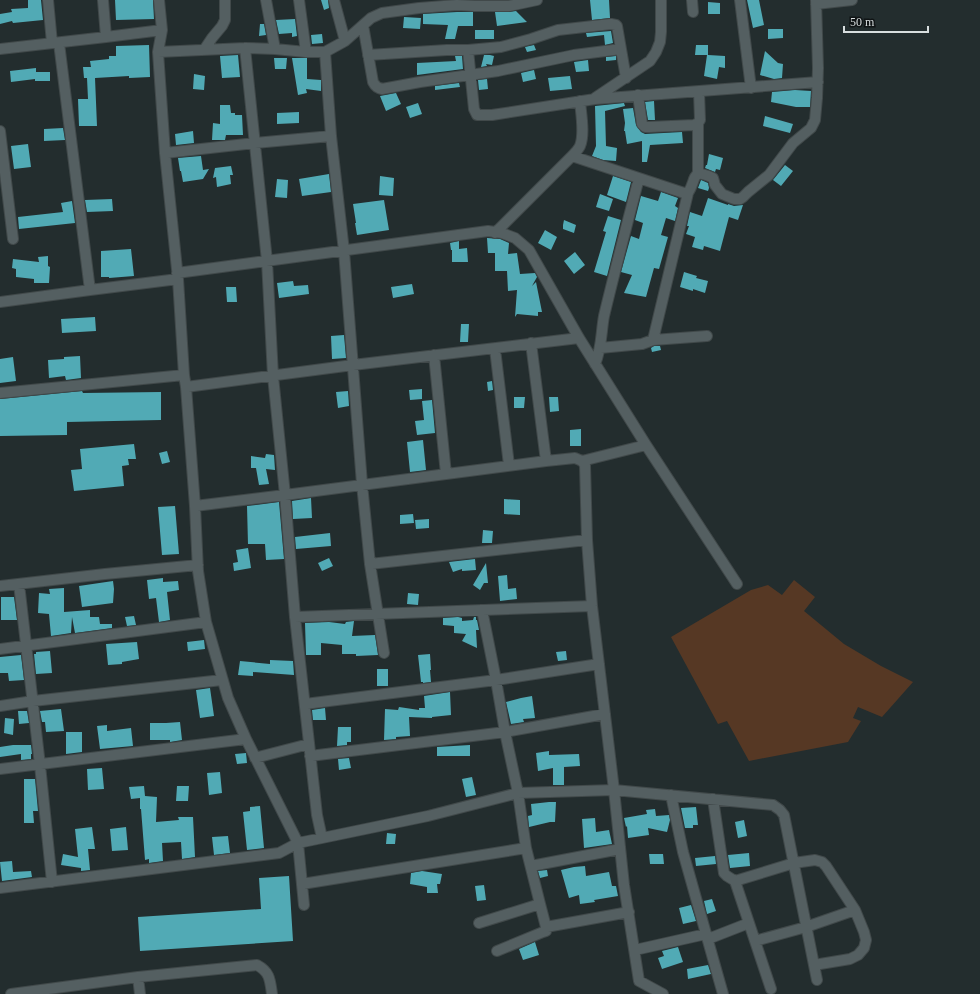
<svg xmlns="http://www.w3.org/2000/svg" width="980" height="994" font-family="'Times New Roman',serif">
	<rect width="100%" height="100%" fill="#232d2e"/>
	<path fill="#563824" d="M794,580L815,597L804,611L844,644L881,666L913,682L882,717L858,707L853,718L861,721L848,742L749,761L727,721L718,724L671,637L751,590L768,585L782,595Z"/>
	<path fill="#51aab5" d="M28,0H41L43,20L13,23L12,21L0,24V14L12,12L11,9L28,8Z
		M115,0H153L154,19L116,20Z
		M321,0H328L329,8L324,10Z
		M590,0H609L610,18L592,20Z
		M747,0H759L764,25L753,28Z
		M708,2L720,3V14H708Z
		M516,11L527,22L497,26L495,12H509Z
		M457,12H473V26H458L455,39H445L448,25L423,24V14Z
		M404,17L421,18L420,29L403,28Z
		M295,19L297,36L292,37V33L279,34L276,20Z
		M260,24H264L266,35L259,36Z
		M768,29H783V38L768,39Z
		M475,30H494V39H475Z
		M611,31L613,43L605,45L604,35L587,37L586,33Z
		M322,34L323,43L312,44L311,35Z
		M149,45L150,77L129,78V76L95,78L97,126H79L78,99H88L87,78H84L83,67H91L90,61L109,59V56H116V46Z
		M534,45L536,50L527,52L525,47Z
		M696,45H708V55L725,56V68L719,67L717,79L704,76L707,55H695Z
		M765,51L778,63L783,64L782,78L774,79L760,75Z
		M238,55L240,77L222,78L220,56Z
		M484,55H490L494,56L492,65L486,64L487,66L481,67Z
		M455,56H462L463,69L417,75V63L456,61Z
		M616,56V60L606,61V57Z
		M274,58H287L286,69H275Z
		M292,58H307V79L321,80V91L306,89L307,93L298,95Z
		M588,60L589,71L576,72L574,62Z
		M36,68V72H50V81H35V79L11,82L10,71Z
		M534,70L536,79L523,82L521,73Z
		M194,74L205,76L204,90L193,89Z
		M570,76L572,89L550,91L548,78Z
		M487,79L488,89L479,90L478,80Z
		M459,83L460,87L435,90V86Z
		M795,90L811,91L810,107H796L771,102L772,92Z
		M396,93L401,104L386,111L380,96Z
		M654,101L655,120H648L645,102Z
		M418,103L422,114L410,118L406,107Z
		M624,103L625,106L605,111L606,146L617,148L616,161L603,160L592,156L596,146L595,106Z
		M220,105H230L231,113H235V115H242L243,135H226L225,140H212L213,123L220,124Z
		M633,108L636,125L641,132L645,134L682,132L683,143L650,145L647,162H642V141L627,144L625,131H624L625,123L623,109Z
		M299,112V123L277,124V113Z
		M765,116L793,124L790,133L763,126Z
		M63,128L65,140L44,141V129Z
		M193,131L194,143L176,145L175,134Z
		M28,144L31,167L14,169L11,146Z
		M709,154L723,158L720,170L716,169L715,172L705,168L706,165H707Z
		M201,156L203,170L209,169L203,179L183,182L181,171H180L178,158Z
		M785,165L793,171L781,186L773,180Z
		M231,166L233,175H230L231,184L217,187L216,177L213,178L215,168Z
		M329,174L331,192L302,196L299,179Z
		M380,176L394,178L393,196L379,195Z
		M613,176L631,182L626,202L607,195Z
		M277,179L288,180L287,198L275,197Z
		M701,180L708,183L709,188L708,191L698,188Z
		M661,192L678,198L675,206L678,208L675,221L666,218L661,235L668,237L659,269L654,268L646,297L624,293L632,275L621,272L631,236L639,239L643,223L635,220L641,196L658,201Z
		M600,194L613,199L609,211L596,207Z
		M708,198L728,205V204L734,206L743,205L738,220L729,217L720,251L704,246L703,250L692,247L695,237L686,234L689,226H687L690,212L702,216Z
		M112,199L113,211L87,212L85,200Z
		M384,200L389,230L357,235L355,223H356L353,204Z
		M72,201L75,223L19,229L18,217L63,212L61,203Z
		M608,216L621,220L607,276L594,272L606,232L603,231Z
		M564,220L576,225L574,233L563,229V225Z
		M545,230L557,237L551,250L538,243Z
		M487,238L500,239L509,243L508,254L517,253L520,274L535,273L537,277L532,286L536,282L542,312H538V316L517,314L515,317L517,290L508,291L507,271H495V253H488Z
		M459,241V249L467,248L468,262H452V250H451L450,243Z
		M131,249L134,276L109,278V277H101V251Z
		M575,252L585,265L574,274L564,261Z
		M48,256V266L50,267L49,283H34V279L16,277V269L12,268L13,259L39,262L38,257Z
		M684,272L697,276L696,278L708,281L705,293L693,289V291L680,287Z
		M293,281L294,286L308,285L309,294L279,298L277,283Z
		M412,284L414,294L393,298L391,287Z
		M226,287H236L237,302H227Z
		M95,317L96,331L62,333L61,319Z
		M461,324H469L468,342H460Z
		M344,335L346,358L332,359L331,336Z
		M654,346H660L661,350L652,352L651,348Z
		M80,356L81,378L66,380L65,376L49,378L48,360L64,359V357Z
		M13,357L16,381L0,383V359Z
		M492,381L493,390L488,391L487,382Z
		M422,389V399L410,400L409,390Z
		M82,391L83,393L161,392V420L67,422V435L0,436V399Z
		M348,391L349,406L338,408L336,392Z
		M514,397H525L524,408H514Z
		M549,397H558L559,411L550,412Z
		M432,400L435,433L417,435L415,421L424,420L422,401Z
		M581,429V446H570V430Z
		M423,440L426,470L410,472L407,442Z
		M134,444L136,459H128L129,465L122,466L124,486L74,491L71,470L82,469L80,449Z
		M167,451L170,462L162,464L159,453Z
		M266,454L274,455L275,470L266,469L269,484L259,485L256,468H251V456L265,458Z
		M311,498L312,518L293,519L292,501Z
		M504,499L520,500V515L504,514Z
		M279,502L284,559L266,560L265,544H248L247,506Z
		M175,506L179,554L162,555L158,507Z
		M413,514L414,523L400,524V515Z
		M429,519V528L416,529L415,520Z
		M483,530L493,531L492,543H482Z
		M330,533L331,546L296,549L295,537Z
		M248,548L251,568L234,571L233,563L238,562L236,550Z
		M329,558L333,566L322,571L318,563Z
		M475,559L476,570L462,571V569L453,572L449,562Z
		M486,563L488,583H484L480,590L473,585Z
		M507,575L508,589L516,588L517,599L500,601L498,576Z
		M163,578V582L178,581L179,590L167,592L170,620L159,622L156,598L149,599L147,580Z
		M113,581L114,589L113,603L82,607L79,586Z
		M64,588V612L90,610V617H99L100,624H112V628L75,633L72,617L71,633L51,636L49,614L38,613L39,593L50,594L49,589Z
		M408,593L419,594L418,605L407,604Z
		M1,597H14L17,620H1Z
		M134,616L136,625L127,626L125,617Z
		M458,617L462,618V621L473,620L474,617H476V620H477L479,630H476L477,648L462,641L466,634L454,633V626L443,625V618Z
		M354,621L352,636L375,635L378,655L356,656V654H342V645L321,643V655H306L305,623L329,622L345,624L346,622Z
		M204,640L205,649L188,651L187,642Z
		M137,642L139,659L122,662V664L108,665L106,644Z
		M50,651L52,673L36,674L34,654H36V652Z
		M566,651L567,660L558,661L556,652Z
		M430,654L431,670H430L431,682L423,683V682H421L418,655Z
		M21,655L24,680L9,681L8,673H0V657Z
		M270,660L293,661L294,675L253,672V676L238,675L240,661L270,664Z
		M377,669H388V686H377Z
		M210,688L214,716L200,718L196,690Z
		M450,692L451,715L432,717V718L409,717L410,736L396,737V739L384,740L385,709L398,710L399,707L419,710V708H425L424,696Z
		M532,696L535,718L523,719L524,722L511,724L506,702L521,698Z
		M325,708L326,720H313L312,710Z
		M61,709L64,731L46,732L45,722H42L40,711Z
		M18,711H27L29,723L19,724Z
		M5,718L14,719L13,735L4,733Z
		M180,722L182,740L170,742V740H150V723H166Z
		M107,725V731L131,728L133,746L100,749L97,726Z
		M338,727H351V742H347V745L337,746Z
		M66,732H82V752L66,754Z
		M13,745H31L32,754H31V759L21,760V754L0,757V747Z
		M470,745V756H437V747Z
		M549,751V755L579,754L580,766L564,767V785H553V768L538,771L536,753Z
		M246,753L247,763L237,764L235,754Z
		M349,758L351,768L339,770L338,759Z
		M102,768L104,789L88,790L87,769Z
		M220,772L222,793L209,795L207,773Z
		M472,777L476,795L466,797L462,779Z
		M24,779H35L38,811H33L34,823H24Z
		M144,786L145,796L157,797L156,822L179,820L178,817H193L195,857L182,859L181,842L162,843L163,861L149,863V859L145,860L141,809H140V798L131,799L129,787Z
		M177,786H189L188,801H176Z
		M549,802H556L555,822H550L529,827L528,816L532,815L531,804Z
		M260,806L264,848L247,850L243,812L250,811V807Z
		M696,807L698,825H693V828H685L681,808Z
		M655,809L656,816L669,815L670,820L667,832L648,828L649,835L628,838L627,826L626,827L624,818L647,814L646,810Z
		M595,818L596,832L609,830L612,844L584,848L582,819Z
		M744,820L747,836L738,838L735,822Z
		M92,827L95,849H88L90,870L81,871V868L61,865L63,854L78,857L75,829Z
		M126,827L128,850L112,851L110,829Z
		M387,833L396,834L395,844H386Z
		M228,836L230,853L214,855L212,837Z
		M749,853L750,866L730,868L728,855Z
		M649,854H663L664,864H650Z
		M715,856L716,864L696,866L695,858Z
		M12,861L13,872L31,871L32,877L2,881L0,862Z
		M585,866L586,876L609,872L612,886H616L618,896L594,900L595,902L580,904L579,895L569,898L561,870L574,867Z
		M547,870L548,876L540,878L538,871Z
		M422,871L442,874L440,884H437L438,893H427V887L410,884L411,873Z
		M289,876L293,941L140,951L138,917L261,909L259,878Z
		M484,885L486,900L477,901L475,886Z
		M712,899L716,911L707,914L704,901Z
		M691,905L696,921L683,924L679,908Z
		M535,942L539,955L523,960L519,949Z
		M678,947L683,962L662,969L658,958L664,956L662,951Z
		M708,965L711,974L688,979L687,969Z"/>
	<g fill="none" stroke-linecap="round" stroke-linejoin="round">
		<g stroke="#41494a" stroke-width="12">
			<path id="street" d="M48,0L52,43
				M103,0L106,37
				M159,0L162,30L158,52L165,153L178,279L184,375L186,387L195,506L198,571L206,622L228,698L246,739L298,843L304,905
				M266,0L275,49
				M299,0L306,52
				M334,0L345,41
				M692,0L693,12
				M740,0L751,88
				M816,4L852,0
				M363,25L373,82C375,86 377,88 382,89L420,82L498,71L574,55L621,49
				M59,43L90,290
				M245,48L267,261L273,376L285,495L295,617L317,815L322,838
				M0,49L106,37L162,30
				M204,50L212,38L222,26L225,20V0
				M158,52L245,48L275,49L306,52H325L345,41L371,18L382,13L419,8L457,5L475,6H509L537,0
				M325,52L331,136L344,251L362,484L370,564L384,653
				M368,55L447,50H468
				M626,78L617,26L616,25L611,24L558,30L531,39L501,47L468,50L474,109L477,115H492L595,99L818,82
				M638,95L642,124L645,127H649L694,125L698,123L700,120L699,92
				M595,98L650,61L656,52L660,42L661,32V0
				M0,131L13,239
				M165,153L255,143L331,136
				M572,156L684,193H688C697,180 690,167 713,178L715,185L722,194L734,199H740L743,197L748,192L769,175L793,143L811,128L815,120L817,98L818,68L816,0
				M698,173V123
				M495,233L572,156C575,153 578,150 580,146C585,134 581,114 580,101
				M177,273L488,231L502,233L515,238L529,250L579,338L646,445L737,584
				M0,302L90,290L178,279
				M653,340L688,193
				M531,343L546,461
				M600,348L642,344L653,340L707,336
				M495,349L509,465
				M434,355L446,474
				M595,364C602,348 601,332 604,316C615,270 627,224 639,178
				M186,387L353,365L579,338
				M0,393L184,375
				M582,461L646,445
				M195,506L285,495L546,461L575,458L582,461L585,465L587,540L592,606L614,790L624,885L639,981L663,994
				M370,564L587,540
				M19,584L40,765L52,882
				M0,586L105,574L198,565
				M482,610L496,680L505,732L518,793L526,848L540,904L546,927V931L543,932L497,951
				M295,617L592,606
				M0,649L206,622
				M305,704L496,680L599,664
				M0,706L33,701L222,680
				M310,756L505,732L605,714
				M255,758L309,744
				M0,769L246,739
				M671,795L683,852L723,994
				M713,799L724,873L727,876L735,881L771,989
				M531,866L620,849
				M735,881L794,863L815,860L822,862L826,866L855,910L864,932L866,940L864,948L858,955L850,959L814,965
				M302,884L526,848
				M0,888L279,853L298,843L428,816L518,793L614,790L773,805L780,810L784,815L817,980
				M479,923L540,904
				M546,927L629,912
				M708,939L749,923
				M755,941L806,927L855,910
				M635,950L706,934
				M138,977L140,994
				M11,994L138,977L257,965C270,972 270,980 272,994"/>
		</g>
		<use href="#street" stroke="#545f61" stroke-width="10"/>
	</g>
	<path d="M844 26v6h84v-6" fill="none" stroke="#d8dedf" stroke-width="2"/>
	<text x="850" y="26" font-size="12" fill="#d8dedf" stroke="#101415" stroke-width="3" paint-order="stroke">50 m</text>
</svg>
